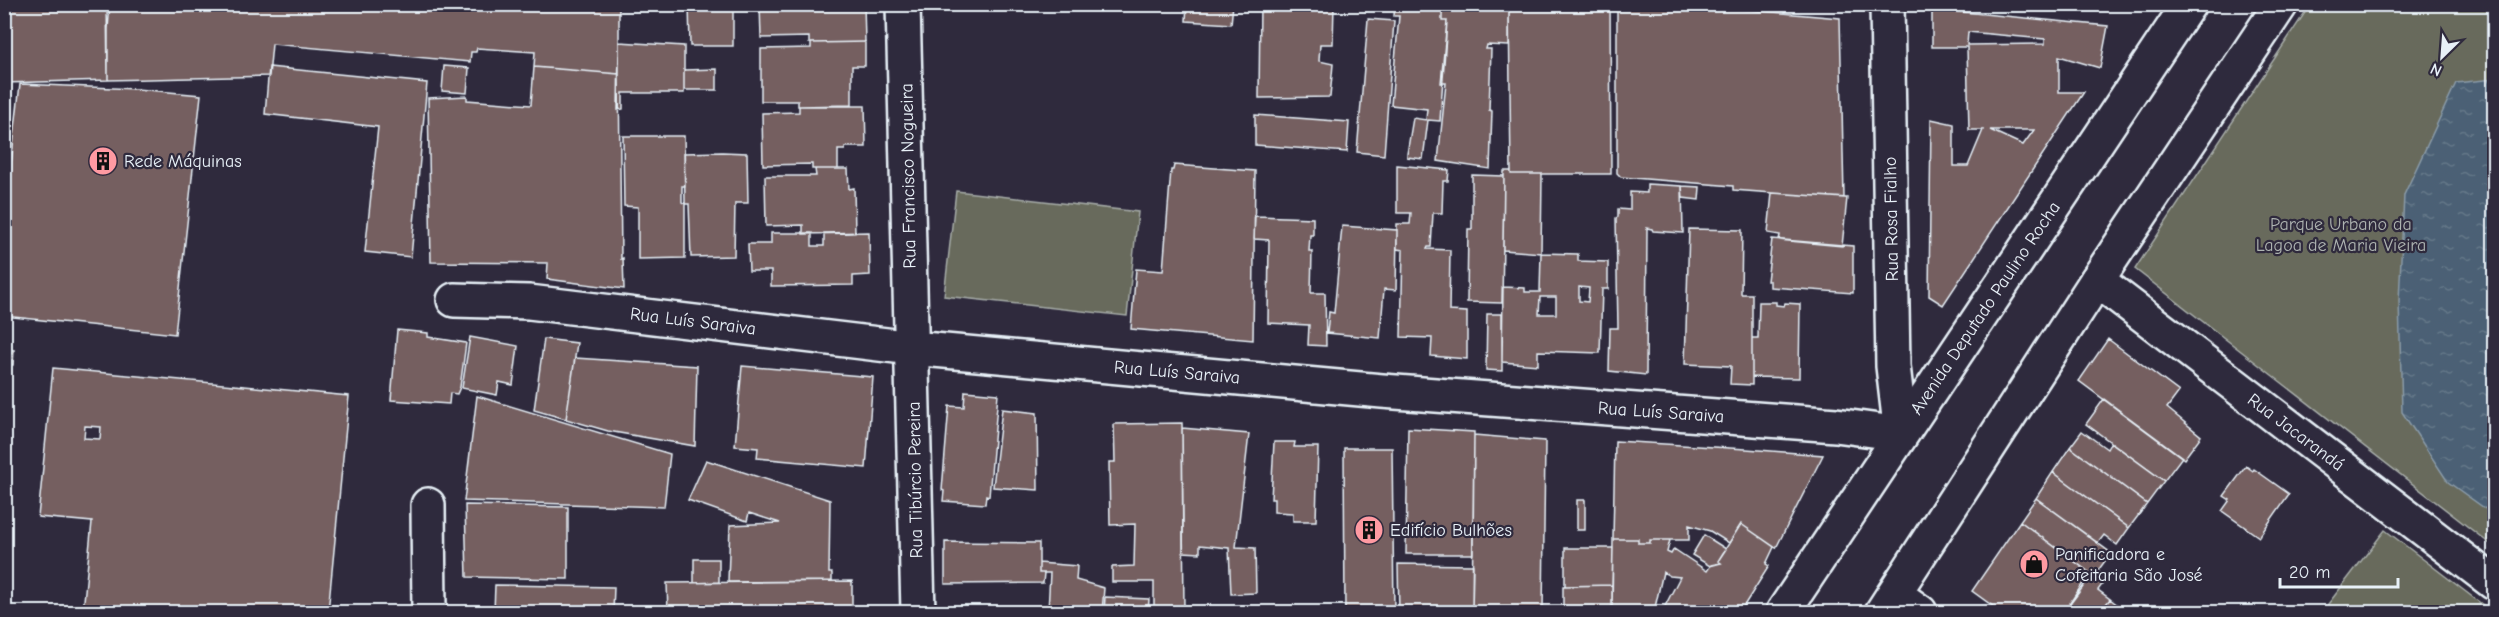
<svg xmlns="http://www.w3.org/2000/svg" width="2499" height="617" font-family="'Comic Neue',sans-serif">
	<defs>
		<pattern id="water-ripples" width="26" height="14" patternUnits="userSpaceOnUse" patternTransform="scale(1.5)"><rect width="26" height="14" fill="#4b6175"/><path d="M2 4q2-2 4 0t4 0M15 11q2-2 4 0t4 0" fill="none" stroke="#657889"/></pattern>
	</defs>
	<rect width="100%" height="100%" fill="#2f2a3d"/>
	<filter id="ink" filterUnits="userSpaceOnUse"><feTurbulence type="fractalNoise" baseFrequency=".0167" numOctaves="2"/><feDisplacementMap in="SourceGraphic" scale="12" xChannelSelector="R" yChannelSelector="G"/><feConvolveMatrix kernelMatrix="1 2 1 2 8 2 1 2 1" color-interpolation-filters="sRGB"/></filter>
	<g filter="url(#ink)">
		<path fill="#686a5b" stroke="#a8aeaa" stroke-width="1.5" d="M2310,5H2494V547L2135,269Z
			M956,191L1138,212L1127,316L944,296Z
			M2385,530L2492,612H2322Z"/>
		<path fill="url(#water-ripples)" stroke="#8a9ba9" stroke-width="1.5" d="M2494,79V515L2448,482L2402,412L2399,301L2404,195L2456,83Z"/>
		<path fill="#745f61" stroke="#e8f1f8" stroke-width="1.5" fill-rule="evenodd" d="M4,4H107L108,80L4,83Z
			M110,4H619V74L534,67L535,52L477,48L476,52H471L470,62L272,44L269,76L108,80V29Z
			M689,4H733V46H690Z
			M760,4H864L865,42L811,43H809V37L761,38Z
			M1187,4H1233L1231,24L1186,21Z
			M1260,4H1334L1333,44H1320L1319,61L1333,64L1330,97L1259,98Z
			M1395,4H1442V21H1447L1440,121L1428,120L1423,159L1407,157V154L1413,118L1426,120L1427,109L1391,105L1399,16H1394Z
			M1442,4H1509V46L1487,45L1486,49H1491L1489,110L1492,111L1490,169L1438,161L1446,83H1441L1447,21H1442Z
			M1509,4H1610L1611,174H1511Z
			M1617,4H1681L1840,18L1844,198L1733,190V186L1621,177L1617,173Z
			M1932,9L2108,26L2100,68L2059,56V92H2084L1943,305L1929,296L1931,119L1954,124V166H1968L1983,130H1969L1967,47H1932ZM1968,32L2045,39V44L1967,45ZM1990,130H2034L2023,145Z
			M1368,19L1394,21L1384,155L1357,152Z
			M619,42L684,46V93H623V109L618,110Z
			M865,42V66H852V105L798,106V101H761V49L811,48V43Z
			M444,66L469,68L467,93L442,91Z
			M269,67L427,83L411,257L365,252L378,127L265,114Z
			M534,67L619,74L621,259L623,258L624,289L547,279L548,263L431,262L428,98L467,96V100L531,105Z
			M717,69V90H684V70Z
			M20,84L136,89L201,95L175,334L4,316V226Z
			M799,106H865L866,147H845V150H838V169H812V164L763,165L762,113L799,112Z
			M1255,115L1349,122L1347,152L1255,145Z
			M623,136H684L685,186H682V202L685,204V258L638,259V207L624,206Z
			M722,152L747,153L748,203H735L734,256L691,257L689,204H685V201L684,153Z
			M1174,165L1255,171L1253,340L1131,329L1136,269L1163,271L1171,170H1173Z
			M1397,165L1449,170L1448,181H1443L1442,213H1433L1431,247H1428L1427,249L1450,250L1449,311L1467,312V359L1431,356L1432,338L1401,337L1403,250L1397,249V224H1410L1411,213H1397Z
			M815,169H848L849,189L854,188L855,233L803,234V225L766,226L765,176H816Z
			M1504,171H1511V174H1542L1541,253L1503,250Z
			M1472,175L1504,176L1502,303L1467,302L1468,229H1472Z
			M1647,184L1682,186L1683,233L1653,231L1652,229L1647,228L1646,375L1609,371L1610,328H1618L1616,218L1618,217V209L1630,210V192L1647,193Z
			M1682,186L1700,187L1699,200L1683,198Z
			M1772,193L1847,198L1842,246L1779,240L1780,235L1768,233Z
			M1255,216L1313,218V235H1310L1309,251H1312L1311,293H1325L1326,346L1308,345L1309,325L1268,323L1269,240L1254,239Z
			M1342,226L1397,230L1396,290L1384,289L1380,338L1327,333L1329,312L1334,313Z
			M1689,229L1742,230L1741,294H1752V385L1730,384L1731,366L1685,364Z
			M869,232L870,275L853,276V285L771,286V271H749L748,244H771V233H812V246H824V233Z
			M1772,239L1853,246V293L1770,287V281H1767Z
			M1541,253L1578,254V261L1608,262V289H1602L1600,353L1538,351V365L1502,362L1503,287L1525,288V292H1540ZM1579,287L1589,288L1588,302L1579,301ZM1540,297H1556V314H1539Z
			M1759,302H1776V305L1784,306L1785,303L1800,304L1799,378L1752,377V338H1758Z
			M1487,314H1502V371L1486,370Z
			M397,330L428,333V337L466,343L460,387L457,394L450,393L449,404L391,400Z
			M470,337L518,346L513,385L499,382L497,395L462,388Z
			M544,339L577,343L566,419L534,410Z
			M2108,339L2179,392L2167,408L2201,436L2184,459L2079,381Z
			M4,349L14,350L13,365L4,364Z
			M575,358L697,366L695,446L608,431L566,419Z
			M742,366L873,377L866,468L757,458L758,448L735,446Z
			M53,368L349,396L328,612L83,611L92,522L38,517ZM85,426L101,427L100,439L84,438Z
			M965,391L998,394L989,496L986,495L985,504L943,501L944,491L942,490L949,406L964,407Z
			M477,396L670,454L664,507L464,501Z
			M2104,399L2182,457L2164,481L2086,424Z
			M1002,409L1037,413L1038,490L993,487Z
			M1182,423L1184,608L1154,607V582H1112V567L1134,566L1135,524L1110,525L1109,462H1115L1114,424Z
			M1182,428L1249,434L1236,547L1255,548L1256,593L1231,594L1229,548L1200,545V553L1183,552Z
			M1408,428L1474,432L1473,554H1406Z
			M2082,431L2107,449L2111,442L2164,481L2147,504L2070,447Z
			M1474,435L1545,441L1543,612H1472Z
			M1615,441L1746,449L1823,455L1776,548L1741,524L1729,543L1710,531L1689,525V540H1650V543H1638V539H1613Z
			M1274,442H1295L1294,447H1318L1316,521H1293V513L1274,512V499H1271Z
			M2070,447L2147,504L2129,528L2053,472Z
			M1344,448H1392L1394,612H1345Z
			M706,460L830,500L829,573H832V581L728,582L730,525L780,523L749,513L747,521L688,500Z
			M2246,466L2253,471L2254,469L2289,494L2259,537L2222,511L2230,500L2224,496Z
			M2053,472L2129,528L2117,545L2104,535L2098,543L2036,498Z
			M2036,498L2111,553L2094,576L2020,521Z
			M1577,500H1585V530H1577Z
			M465,505L568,507V579L467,577Z
			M2020,521L2090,573L2064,612H2001L1972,591Z
			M1741,524L1774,547L1766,564L1769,566L1740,612H1662L1680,577L1670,576L1663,572L1654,612H1612L1613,539H1638V543H1650V540H1670L1667,552L1671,554L1674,549L1707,571L1711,565L1721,563L1718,561Z
			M1704,535L1726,549L1718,561L1721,563L1710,566L1692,555Z
			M945,542L1039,543V573H1044L1043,583L945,584Z
			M1565,548H1613L1612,585L1565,586Z
			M694,559H719V582L694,583Z
			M1039,563L1077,566L1076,580L1104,588L1102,612H1048L1050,573H1039Z
			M1398,564L1473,565L1472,612H1399Z
			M2098,571L2107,578L2098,590L2110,599L2100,612H2064L2092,575L2094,576Z
			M852,581V612H668L667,583Z
			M495,585L614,587L613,612H494Z
			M1612,585V612H1563V586Z
			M1105,597L1149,599L1148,612H1104Z
			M2110,599L2127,612H2100Z"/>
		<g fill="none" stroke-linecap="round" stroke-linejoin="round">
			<g stroke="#e8f1f8" stroke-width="38">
				<path id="street" d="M903,4L918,612
					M2097,280L2494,583
					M454,300L529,302L912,348L1382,391L1836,425L1901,434L1893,366L1887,4
					M428,505L429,612
					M1895,594L1920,612"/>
			</g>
			<g stroke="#e8f1f8" stroke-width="38">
				<path id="primary" d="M1783,612L2189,4
					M1882,612L2097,280L2281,4"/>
			</g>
			<use href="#street" stroke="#2f2a3d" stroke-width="33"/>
			<use href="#primary" stroke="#2f2a3d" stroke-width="33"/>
		</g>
	</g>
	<defs>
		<g id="building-disc" transform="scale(1.5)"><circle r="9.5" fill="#ff9aa2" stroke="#2f2a3d"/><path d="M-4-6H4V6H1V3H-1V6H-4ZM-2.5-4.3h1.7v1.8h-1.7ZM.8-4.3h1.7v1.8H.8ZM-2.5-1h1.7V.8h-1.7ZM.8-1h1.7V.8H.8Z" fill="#111"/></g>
		<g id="shop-disc" transform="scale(1.5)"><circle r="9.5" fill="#ff9aa2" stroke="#2f2a3d"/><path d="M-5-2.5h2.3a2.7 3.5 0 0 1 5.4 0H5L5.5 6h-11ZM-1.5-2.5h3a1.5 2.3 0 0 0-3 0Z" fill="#111"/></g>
	</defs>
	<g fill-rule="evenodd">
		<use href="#building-disc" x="103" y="161"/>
		<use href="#building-disc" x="1369" y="530"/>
		<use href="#shop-disc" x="2034" y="564"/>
	</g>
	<g text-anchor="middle" stroke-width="4.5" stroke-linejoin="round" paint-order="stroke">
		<g font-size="18" fill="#e8f1f8" stroke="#2f2a3d" text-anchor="start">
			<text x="124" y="167">Rede Máquinas</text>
			<text x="1390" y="536">Edifício Bulhões</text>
			<text x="2055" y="560">Panificadora e<tspan x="2055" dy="21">Cofeitaria São José</tspan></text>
		</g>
		<g font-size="18" fill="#e8f1f8" stroke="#2f2a3d">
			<text transform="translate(908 176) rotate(-91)" y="6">Rua Francisco Nogueira</text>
			<text transform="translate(1891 219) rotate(-91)" y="6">Rua Rosa Fialho</text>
			<text transform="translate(1985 308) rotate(-56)" y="6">Avenida Deputado Paulino Rocha</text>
			<text transform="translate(693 321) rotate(7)" y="6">Rua Luís Saraiva</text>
			<text transform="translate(1177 372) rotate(5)" y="6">Rua Luís Saraiva</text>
			<text transform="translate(1661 412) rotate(4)" y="6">Rua Luís Saraiva</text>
			<text transform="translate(2296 432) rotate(37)" y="6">Rua Jacarandá</text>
			<text transform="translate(915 480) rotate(-91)" y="6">Rua Tibúrcio Pereira</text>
		</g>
		<g font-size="18" fill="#aeb4b1" stroke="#2f2a3d">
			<text x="2341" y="230">Parque Urbano da<tspan x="2341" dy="21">Lagoa de Maria Vieira</tspan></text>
		</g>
	</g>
	<rect width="2499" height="617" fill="none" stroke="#2f2a3d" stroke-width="24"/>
	<rect x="12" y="12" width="2475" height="593" fill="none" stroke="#e8f1f8" stroke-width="2" filter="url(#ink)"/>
	<g transform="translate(2442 57) rotate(205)" stroke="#2f2a3d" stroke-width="4.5" paint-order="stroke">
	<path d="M0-4.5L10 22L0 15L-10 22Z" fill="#e8f1f8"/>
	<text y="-9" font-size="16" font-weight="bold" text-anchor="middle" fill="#e8f1f8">N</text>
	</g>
	<path d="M2280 578v9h118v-9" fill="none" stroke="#e8f1f8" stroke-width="3"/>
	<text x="2289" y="578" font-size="18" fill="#e8f1f8" stroke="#2f2a3d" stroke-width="4.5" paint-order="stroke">20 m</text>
</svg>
